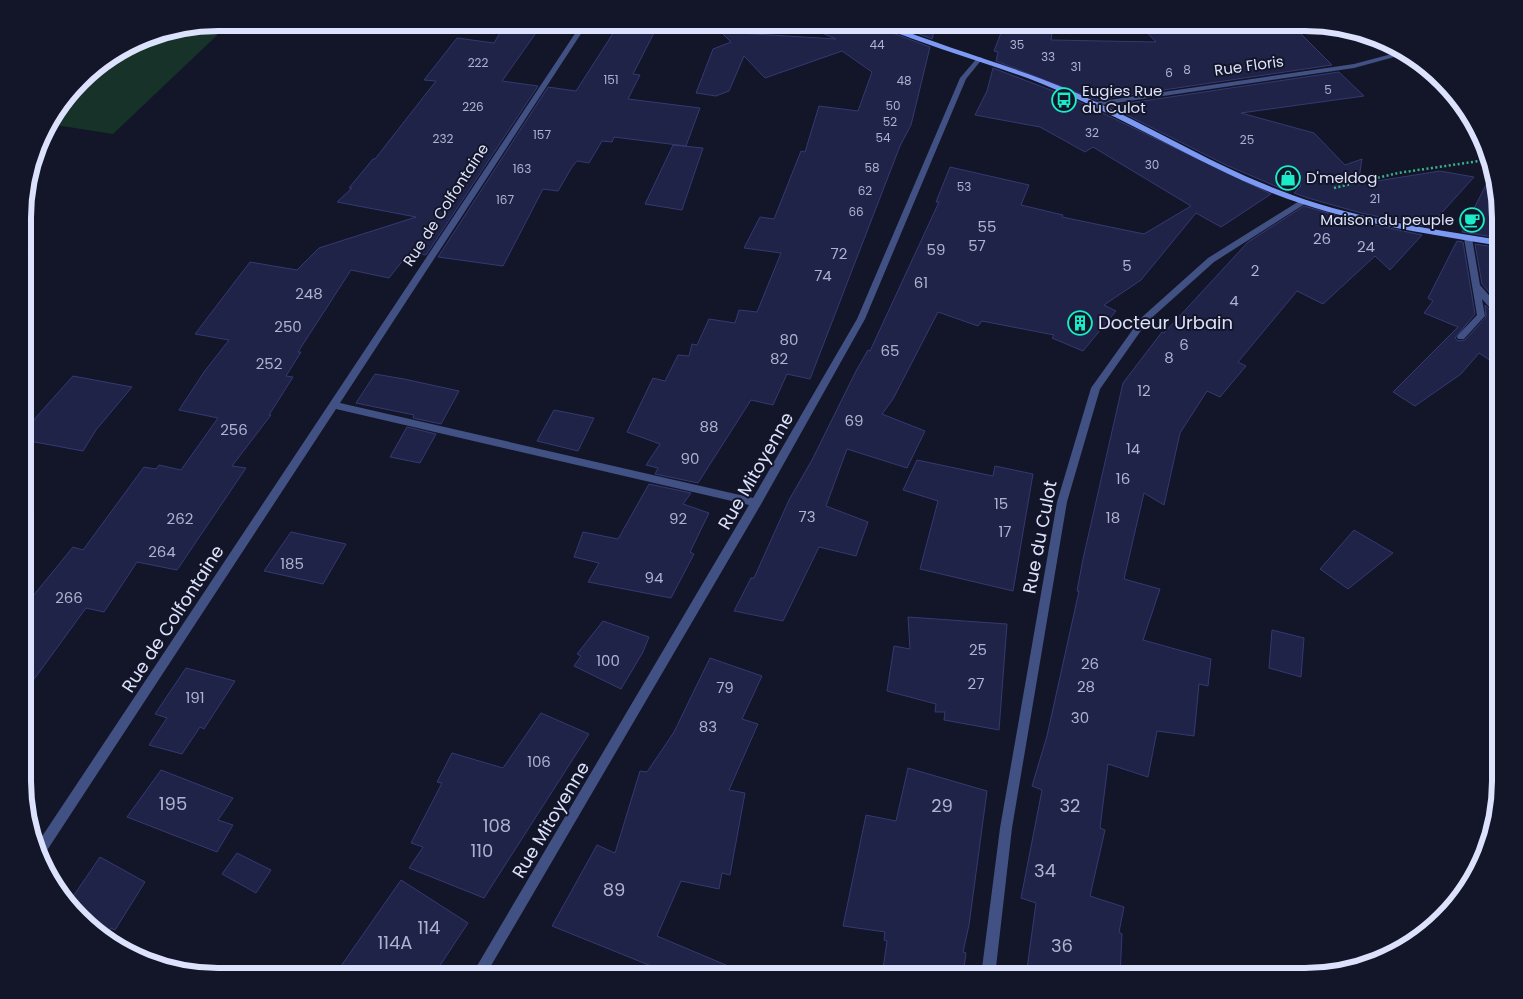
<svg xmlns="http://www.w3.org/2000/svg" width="1523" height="999" font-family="Poppins,sans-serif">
	<rect width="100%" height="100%" fill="#131528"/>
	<path fill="#163229" d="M219,23H230L113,134L49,124L89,71L144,37Z"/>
	<path fill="#202348" stroke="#343972" d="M797,22H876L890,32L930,47L911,125L900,146L810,379L787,374L773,405L751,400L698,483L655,474L658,468L646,465L660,444L627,432L653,378L665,381L678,355L689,356L692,344L697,345L709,319L735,323L739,310L757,312L781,253L744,248L760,217L774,219L801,151L805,152L819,106L858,111L872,72L842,51L765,78L744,56L729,91L716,96L696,93L713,49L731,42L721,32L836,39Z
		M889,22H937L932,39Z
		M1137,22H1289L1332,65L1096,100L996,61L998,52L994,51L1004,25L1052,33L1051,40L1156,42Z
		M619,24L656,29L633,74L640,75L628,99L700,108L686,146L614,137L612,142L602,141L589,163L577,161L572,167L558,191L543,189L503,266L438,257L548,87L576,91Z
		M504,26L538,30L502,81L538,86L426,255L419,254L404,259L389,278L351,270L298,352H301L286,376L293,377L269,415H271L232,466L246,468L177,570L137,562L104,612L86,608L24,693V607L73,547L83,550L144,467L156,469L159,465L181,470L218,418L179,410L204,372L229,340L195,334L250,262L297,270L319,248L416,217L337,202L352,188H349L373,159H375L436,81L424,80L457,38L494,43Z
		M993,68L1069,97L1271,194L1221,227L1196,213L1141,280L1104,305L1116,311L1083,351L1052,338L1054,335L982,321L978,326L938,312L893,399L882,414L925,431L907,468L847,449L826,506L868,522L856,556L819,547L783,621L734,611L751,578H754L789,500L812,460L856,371L868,350L870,351L939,202H936L950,167L1029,185L1021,205L1063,215L1062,217L1144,234L1191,206L1093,147L1085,152L1040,127L975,115L987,91Z
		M1339,72L1364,96L1241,113L1314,133L1345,165L1362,159L1358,184L1440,171L1474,177L1429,227L1361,213L1308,198L1294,193L1301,186L1295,178L1280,188L1226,165L1109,106Z
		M673,145L703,148L682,210L645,204Z
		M1491,175L1500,206V238L1462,232Z
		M1304,206L1356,221L1422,235L1390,270L1375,256L1323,304L1297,291L1238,362L1246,366L1220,397L1207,391L1180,433L1164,505L1144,493L1124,579L1160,589L1143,640L1211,659L1208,686L1199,684L1194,736L1157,731L1148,777L1108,764L1100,828L1105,830L1090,896L1124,907L1119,932L1122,934L1120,976H1026L1036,903L1021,898L1042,790L1032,786L1047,736L1079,591H1077L1083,559L1123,383L1162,332L1164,333L1248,242Z
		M1457,241L1463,242L1475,314L1455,338L1458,341L1465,340L1486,317L1485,305L1496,317L1500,319V367L1479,353L1461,374L1415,406L1393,392L1458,327L1424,313L1433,301L1428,298Z
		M1475,244L1500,248V305L1482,284Z
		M375,374L404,379L459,391L441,424L413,418L414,415L356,403Z
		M73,376L132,387L96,430L83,451L24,440V434L38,415Z
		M554,410L594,418L578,451L537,441Z
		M407,427L436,434L420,463L390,457Z
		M917,460L993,476L995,466L1033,474L1013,591L920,569L938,501L903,490Z
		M649,484L691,493L683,504L709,513L690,552L694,554L671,598L588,582L599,563L574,557L583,532L618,539Z
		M1354,530L1393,553L1348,589L1320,569Z
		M291,532L346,544L323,584L264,571Z
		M908,617L1007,624L999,730L944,720L945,712H935L936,704L887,691L894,646L910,649Z
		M603,621L649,637L643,652L621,689L574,666L581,656L577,654Z
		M1272,630L1304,638L1301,677L1269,668Z
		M710,658L762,676L742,719L758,724L729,790L745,793L730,875L722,873L719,889L681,881L657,936L752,976H676L552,926L597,845L615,853L640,771L647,772L674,732Z
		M186,668L235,681L204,729L200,727L182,754L149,745L167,718L155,714Z
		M541,713L589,734L484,898L409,868L423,847L411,843L442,783L437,782L452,753L503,768Z
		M908,768L987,791L969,925L963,952L966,953L963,976H882L887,941L884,940L885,932L843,926L866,815L896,821Z
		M161,770L233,798L218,820L233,825L217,852L127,817Z
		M237,853L271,870L256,893L222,874Z
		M100,857L145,882L115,930L111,928L105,938L70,901Z
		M401,880L468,923L433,976H334Z"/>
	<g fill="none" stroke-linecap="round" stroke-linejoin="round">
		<path stroke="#3bb28a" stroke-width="2.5" stroke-dasharray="2 2.5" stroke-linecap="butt" d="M1334,188L1398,173L1486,160"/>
		<path fill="#425183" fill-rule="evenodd" d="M1468,235L1472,238L1480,285L1500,308V317L1497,316L1482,299L1485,316L1464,339H1458L1457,337L1458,335L1477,315L1464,238Z"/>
		<path fill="#425183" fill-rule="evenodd" d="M582,23H588L340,403L753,498L857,319L960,78L978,57L983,58L966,79L865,319L760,506L485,976H471L749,505L336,409L44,855L41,857L37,844Z
			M1403,51L1409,53L1354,68L1095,106L1091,104L1095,102L1354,64Z
			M1301,200H1307L1308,202L1214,262L1147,322L1100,389L1067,502L1012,828L995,976H981L1000,828L1057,502L1091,388L1141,318L1208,258Z"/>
		<path fill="#7c9af4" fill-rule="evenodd" d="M878,23H885C945,48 1007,64 1067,89C1139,119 1206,162 1279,190C1349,218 1426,228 1500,240V246C1424,233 1345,222 1272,193C1193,161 1120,115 1040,83C999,67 957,55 916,40C903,35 888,31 878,23Z"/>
	</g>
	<defs>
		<g id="bus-ring" transform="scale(1.25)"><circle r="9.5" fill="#131528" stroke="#19ecc7" stroke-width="1.5"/><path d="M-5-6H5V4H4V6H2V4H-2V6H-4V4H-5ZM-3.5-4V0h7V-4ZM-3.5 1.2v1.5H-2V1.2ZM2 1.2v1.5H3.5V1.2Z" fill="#19ecc7"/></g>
		<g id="shop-ring" transform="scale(1.25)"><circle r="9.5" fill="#131528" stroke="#19ecc7" stroke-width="1.5"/><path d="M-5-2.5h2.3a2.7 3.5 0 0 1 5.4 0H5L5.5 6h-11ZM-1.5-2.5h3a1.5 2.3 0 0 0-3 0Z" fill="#19ecc7"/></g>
		<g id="cafe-ring" transform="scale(1.25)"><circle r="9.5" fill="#131528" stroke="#19ecc7" stroke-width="1.5"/><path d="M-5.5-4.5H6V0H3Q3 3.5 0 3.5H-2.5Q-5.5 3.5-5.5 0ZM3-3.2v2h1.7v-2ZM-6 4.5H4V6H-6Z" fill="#19ecc7"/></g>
		<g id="building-ring" transform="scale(1.25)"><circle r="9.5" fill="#131528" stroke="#19ecc7" stroke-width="1.5"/><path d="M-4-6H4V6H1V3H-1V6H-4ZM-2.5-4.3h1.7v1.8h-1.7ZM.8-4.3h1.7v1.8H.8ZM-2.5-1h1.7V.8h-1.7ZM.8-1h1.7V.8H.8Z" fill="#19ecc7"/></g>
	</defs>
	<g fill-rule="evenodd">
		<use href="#bus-ring" x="1064" y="100"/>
		<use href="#shop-ring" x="1288" y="178"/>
		<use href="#cafe-ring" x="1472" y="220"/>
		<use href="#building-ring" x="1080" y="323"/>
	</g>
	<g text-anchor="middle" stroke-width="4" stroke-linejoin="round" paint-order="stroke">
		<g font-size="12" fill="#aeb2cf">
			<text x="877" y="49">44</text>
			<text x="1017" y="49">35</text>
			<text x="1048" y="61">33</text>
			<text x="478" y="67">222</text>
			<text x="1076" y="71">31</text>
			<text x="1187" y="74">8</text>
			<text x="1169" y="77">6</text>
			<text x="611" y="84">151</text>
			<text x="904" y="85">48</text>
			<text x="1328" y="94">5</text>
			<text x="893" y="110">50</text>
			<text x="473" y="111">226</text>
			<text x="890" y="126">52</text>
			<text x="1092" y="137">32</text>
			<text x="542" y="139">157</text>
			<text x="883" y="142">54</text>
			<text x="443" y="143">232</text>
			<text x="1247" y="144">25</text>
			<text x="1152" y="169">30</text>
			<text x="872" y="172">58</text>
			<text x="522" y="173">163</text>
			<text x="964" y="191">53</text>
			<text x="865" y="195">62</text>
			<text x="1375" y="203">21</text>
			<text x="505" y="204">167</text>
			<text x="856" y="216">66</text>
		</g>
		<g font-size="15" fill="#dde2fc" stroke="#131528">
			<text transform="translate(1249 66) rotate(-8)" y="5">Rue Floris</text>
			<text transform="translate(446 205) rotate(-57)" y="5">Rue de Colfontaine</text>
		</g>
		<g font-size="15" fill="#dde2fc" stroke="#131528" text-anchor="start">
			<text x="1082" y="96">Eugies Rue<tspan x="1082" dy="17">du Culot</tspan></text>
			<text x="1306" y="183">D'meldog</text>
			<text x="1454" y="225" text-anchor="end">Maison du peuple</text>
		</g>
		<g font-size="15" fill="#aeb2cf">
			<text x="987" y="232">55</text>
			<text x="1322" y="244">26</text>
			<text x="977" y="251">57</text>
			<text x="1366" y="252">24</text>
			<text x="936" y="255">59</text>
			<text x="839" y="259">72</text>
			<text x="1127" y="271">5</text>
			<text x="1255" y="276">2</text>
			<text x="823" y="281">74</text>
			<text x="921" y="288">61</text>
			<text x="309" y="299">248</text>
			<text x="1234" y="306">4</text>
			<text x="288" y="332">250</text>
			<text x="789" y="345">80</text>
			<text x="1184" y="350">6</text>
			<text x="890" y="356">65</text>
			<text x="1169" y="363">8</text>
			<text x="779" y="364">82</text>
			<text x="269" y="369">252</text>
			<text x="1144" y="396">12</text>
			<text x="854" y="426">69</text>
			<text x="709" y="432">88</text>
			<text x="234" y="435">256</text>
			<text x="1133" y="454">14</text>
			<text x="690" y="464">90</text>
			<text x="1123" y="484">16</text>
			<text x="1001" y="509">15</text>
			<text x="807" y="522">73</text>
			<text x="1113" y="523">18</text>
			<text x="180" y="524">262</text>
			<text x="678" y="524">92</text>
			<text x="1005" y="537">17</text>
			<text x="162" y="557">264</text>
			<text x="292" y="569">185</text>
			<text x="654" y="583">94</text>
			<text x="69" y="603">266</text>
			<text x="978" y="655">25</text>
			<text x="608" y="666">100</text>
			<text x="1090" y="669">26</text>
			<text x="976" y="689">27</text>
			<text x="1086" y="692">28</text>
			<text x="725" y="693">79</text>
			<text x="195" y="703">191</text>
			<text x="1080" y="723">30</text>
			<text x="708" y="732">83</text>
			<text x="539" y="767">106</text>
		</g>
		<g font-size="18" fill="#dde2fc" stroke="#131528" text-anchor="start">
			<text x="1098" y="329">Docteur Urbain</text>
		</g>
		<g font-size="18" fill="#dde2fc" stroke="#131528">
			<text transform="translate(756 471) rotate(-60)" y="6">Rue Mitoyenne</text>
			<text transform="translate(1040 537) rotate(-79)" y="6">Rue du Culot</text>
			<text transform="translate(173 619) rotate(-57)" y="6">Rue de Colfontaine</text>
			<text transform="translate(551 820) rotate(-59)" y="6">Rue Mitoyenne</text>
		</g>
		<g font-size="18" fill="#aeb2cf">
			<text x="173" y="810">195</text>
			<text x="942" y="812">29</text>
			<text x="1070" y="812">32</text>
			<text x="497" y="832">108</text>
			<text x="482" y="857">110</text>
			<text x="1045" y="877">34</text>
			<text x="614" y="896">89</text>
			<text x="429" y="934">114</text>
			<text x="395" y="949">114A</text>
			<text x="1062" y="952">36</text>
		</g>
	</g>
	<path d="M0 0H1523V999H0ZM218 31H1305A187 187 0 0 1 1492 218V781A187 187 0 0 1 1305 968H218A187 187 0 0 1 31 781V218A187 187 0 0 1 218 31Z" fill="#131528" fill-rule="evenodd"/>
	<path fill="none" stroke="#dde2fc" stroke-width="6" d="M218 31H1305A187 187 0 0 1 1492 218V781A187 187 0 0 1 1305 968H218A187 187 0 0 1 31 781V218A187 187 0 0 1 218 31Z"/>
</svg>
